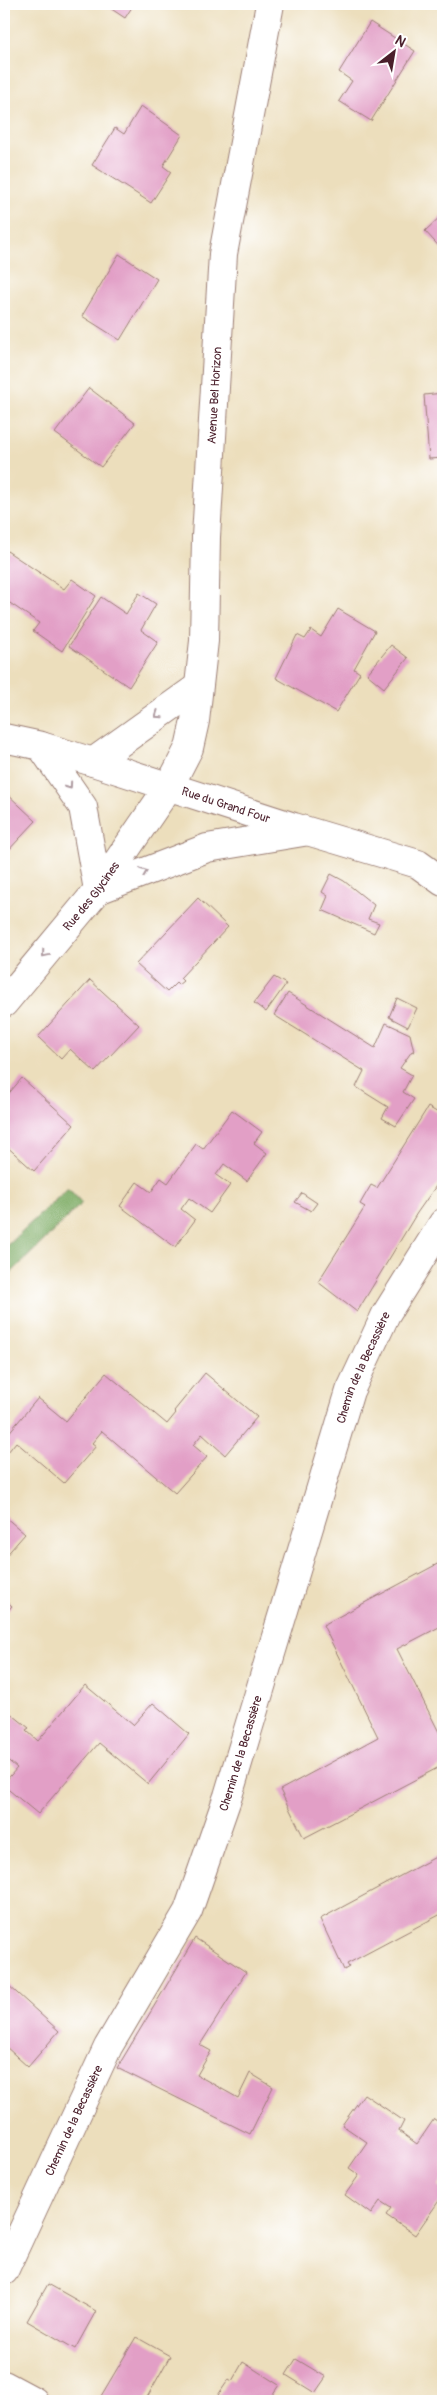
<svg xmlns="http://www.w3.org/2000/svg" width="447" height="2405" font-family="Pangolin,sans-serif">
	<rect width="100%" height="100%" fill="#fff"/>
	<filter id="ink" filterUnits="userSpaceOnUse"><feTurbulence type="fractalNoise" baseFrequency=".02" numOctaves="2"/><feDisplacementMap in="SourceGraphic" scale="10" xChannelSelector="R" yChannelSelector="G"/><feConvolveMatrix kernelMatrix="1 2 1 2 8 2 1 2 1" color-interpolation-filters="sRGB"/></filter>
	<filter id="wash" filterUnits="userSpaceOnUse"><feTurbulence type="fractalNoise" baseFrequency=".0096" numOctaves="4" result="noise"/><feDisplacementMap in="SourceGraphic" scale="20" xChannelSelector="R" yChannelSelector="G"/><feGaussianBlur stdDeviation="1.12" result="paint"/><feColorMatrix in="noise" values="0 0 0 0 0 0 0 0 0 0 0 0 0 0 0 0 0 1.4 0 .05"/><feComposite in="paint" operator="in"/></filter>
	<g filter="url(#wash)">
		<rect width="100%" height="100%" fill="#ecdebc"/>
		<path fill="#7eac65" stroke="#646648" d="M68,1188L82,1203L4,1280V1248Z"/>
		<g id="blocks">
			<path fill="#e29fc6" d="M104,4H134L125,18Z
				M370,22L415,51L371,121L339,101L352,81L339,72Z
				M141,106L182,135L163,166L171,172L151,203L92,165L115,128L124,134Z
				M443,214V251L425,231Z
				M119,254L157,279L120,340L82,316Z
				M89,388L135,423L101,467L55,433Z
				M443,393V458L429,459L424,395Z
				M4,549L64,589L72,579L96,596L62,651L33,631L39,623L4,599Z
				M139,593L156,604L141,630L158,642L129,687L69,646L101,597L126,614Z
				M338,609L375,631L354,669L360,673L336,712L276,678L297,635L305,639L311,630L321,637Z
				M391,645L408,658L384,688L367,674Z
				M4,791L36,821L5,854L4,853Z
				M331,874L344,881L374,905L368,919L379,923L374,933L322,910L328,896L322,892Z
				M198,898L228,927L180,978L183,981L178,985L176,983L167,992L136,964Z
				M274,977L286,984L266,1012L254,1003Z
				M90,980L139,1025L95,1072L70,1049L61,1059L38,1037Z
				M288,993L375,1048L386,1023L410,1034L414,1052L412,1051L400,1068L412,1075L403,1092L414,1099L396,1126L382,1118L388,1107L356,1087L364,1071L274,1015Z
				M397,998L417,1008L408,1027L389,1017Z
				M22,1078L74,1125L34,1171L4,1144V1099Z
				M428,1107L440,1114L443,1126V1176L417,1213L357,1312L318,1282L365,1207L360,1204L371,1185L377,1188Z
				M232,1110L262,1132L254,1143L267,1153L247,1181L224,1164L216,1175L230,1185L210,1213L189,1198L181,1209L195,1220L175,1247L120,1206L137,1182L151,1192L161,1178L168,1183L196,1144L203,1149Z
				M302,1193L317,1203L311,1211L295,1202Z
				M106,1373L167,1424L176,1413L174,1411L205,1373L257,1417L225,1455L202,1434L193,1445L207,1457L175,1493L102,1431L92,1443L96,1446L64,1483L16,1442L4,1457V1432L7,1435L38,1398L66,1421Z
				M4,1516L25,1534L4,1558Z
				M443,1561V1625L397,1649L443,1740V1765L304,1838L280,1790L378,1737L323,1625Z
				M4,1599L12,1606L4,1615Z
				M85,1685L133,1725L153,1703L189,1734L148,1784L99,1743L38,1814L4,1786V1783L17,1768L4,1757V1708L29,1728L26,1730L38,1741Z
				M443,1853V1913L347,1964L349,1967L344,1970L320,1919Z
				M195,1938L246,1972L200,2045L211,2051L197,2075L238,2098L250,2073L273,2087L250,2134L117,2068Z
				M7,1984L59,2031L28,2067L4,2045V1987Z
				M364,2094L404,2121L399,2131L417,2144L434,2119L443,2125V2180L438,2187L443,2191V2195L415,2235L386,2215L391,2208L380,2201L371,2214L345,2195L359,2175L349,2168L367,2142L342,2125Z
				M48,2284L96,2311L75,2349L27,2321Z
				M136,2337L170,2356L145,2401H109L101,2396Z
				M296,2359L326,2377L315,2393L286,2375Z
				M243,2362L279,2385L268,2401H214L229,2379L232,2381Z"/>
		</g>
	</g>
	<g filter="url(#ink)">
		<use href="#blocks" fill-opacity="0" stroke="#9b7e74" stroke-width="1"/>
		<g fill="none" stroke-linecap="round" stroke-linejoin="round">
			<g stroke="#9b7e74" stroke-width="30">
				<g id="minor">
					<path id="s1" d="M4,738L41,746L93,762L294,827L418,864L443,882"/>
					<path d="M41,746L83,807L98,890"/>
					<path d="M93,762L198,687"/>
					<path d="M98,890L207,848L303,832"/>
					<path id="s2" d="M4,1003L98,890L170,785L189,748L195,721L204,641L206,537L223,254L270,4"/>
					<path id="s3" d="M4,2271L108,2047L188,1911L228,1796L350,1391L386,1314L443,1223"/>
					<path d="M4,2385L34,2401"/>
				</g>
			</g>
			<use href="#minor" stroke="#fff" stroke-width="28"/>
		</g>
		<defs><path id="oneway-chevron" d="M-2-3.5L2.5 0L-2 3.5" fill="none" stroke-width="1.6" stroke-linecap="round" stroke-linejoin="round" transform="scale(1.25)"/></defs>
		<g stroke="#ae9aa0">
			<use href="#oneway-chevron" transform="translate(158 715) rotate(145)"/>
			<use href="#oneway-chevron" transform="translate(69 786) rotate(55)"/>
			<use href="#oneway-chevron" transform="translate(144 872) rotate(-21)"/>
			<use href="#oneway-chevron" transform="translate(45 954) rotate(130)"/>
		</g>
	</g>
	<g text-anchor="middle" stroke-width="4" stroke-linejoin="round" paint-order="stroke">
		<g font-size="12" fill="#4a1f2b" stroke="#fff">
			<text dy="4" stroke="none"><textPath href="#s2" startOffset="670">Avenue Bel Horizon</textPath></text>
			<text dy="4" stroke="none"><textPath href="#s1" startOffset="232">Rue du Grand Four</textPath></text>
			<text dy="4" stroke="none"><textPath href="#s2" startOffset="138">Rue des Glycines</textPath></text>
			<text dy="4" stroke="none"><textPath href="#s3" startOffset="976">Chemin de la Becassière</textPath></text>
			<text dy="4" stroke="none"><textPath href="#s3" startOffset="571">Chemin de la Becassière</textPath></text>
			<text dy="4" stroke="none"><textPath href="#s3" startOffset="166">Chemin de la Becassière</textPath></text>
		</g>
	</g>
	<rect width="447" height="2405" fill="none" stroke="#fff" stroke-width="20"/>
	<g transform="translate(394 52) rotate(31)" stroke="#ffffff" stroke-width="4" paint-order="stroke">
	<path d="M0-4L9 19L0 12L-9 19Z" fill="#4a1f2b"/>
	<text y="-8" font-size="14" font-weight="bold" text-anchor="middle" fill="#4a1f2b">N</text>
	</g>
</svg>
